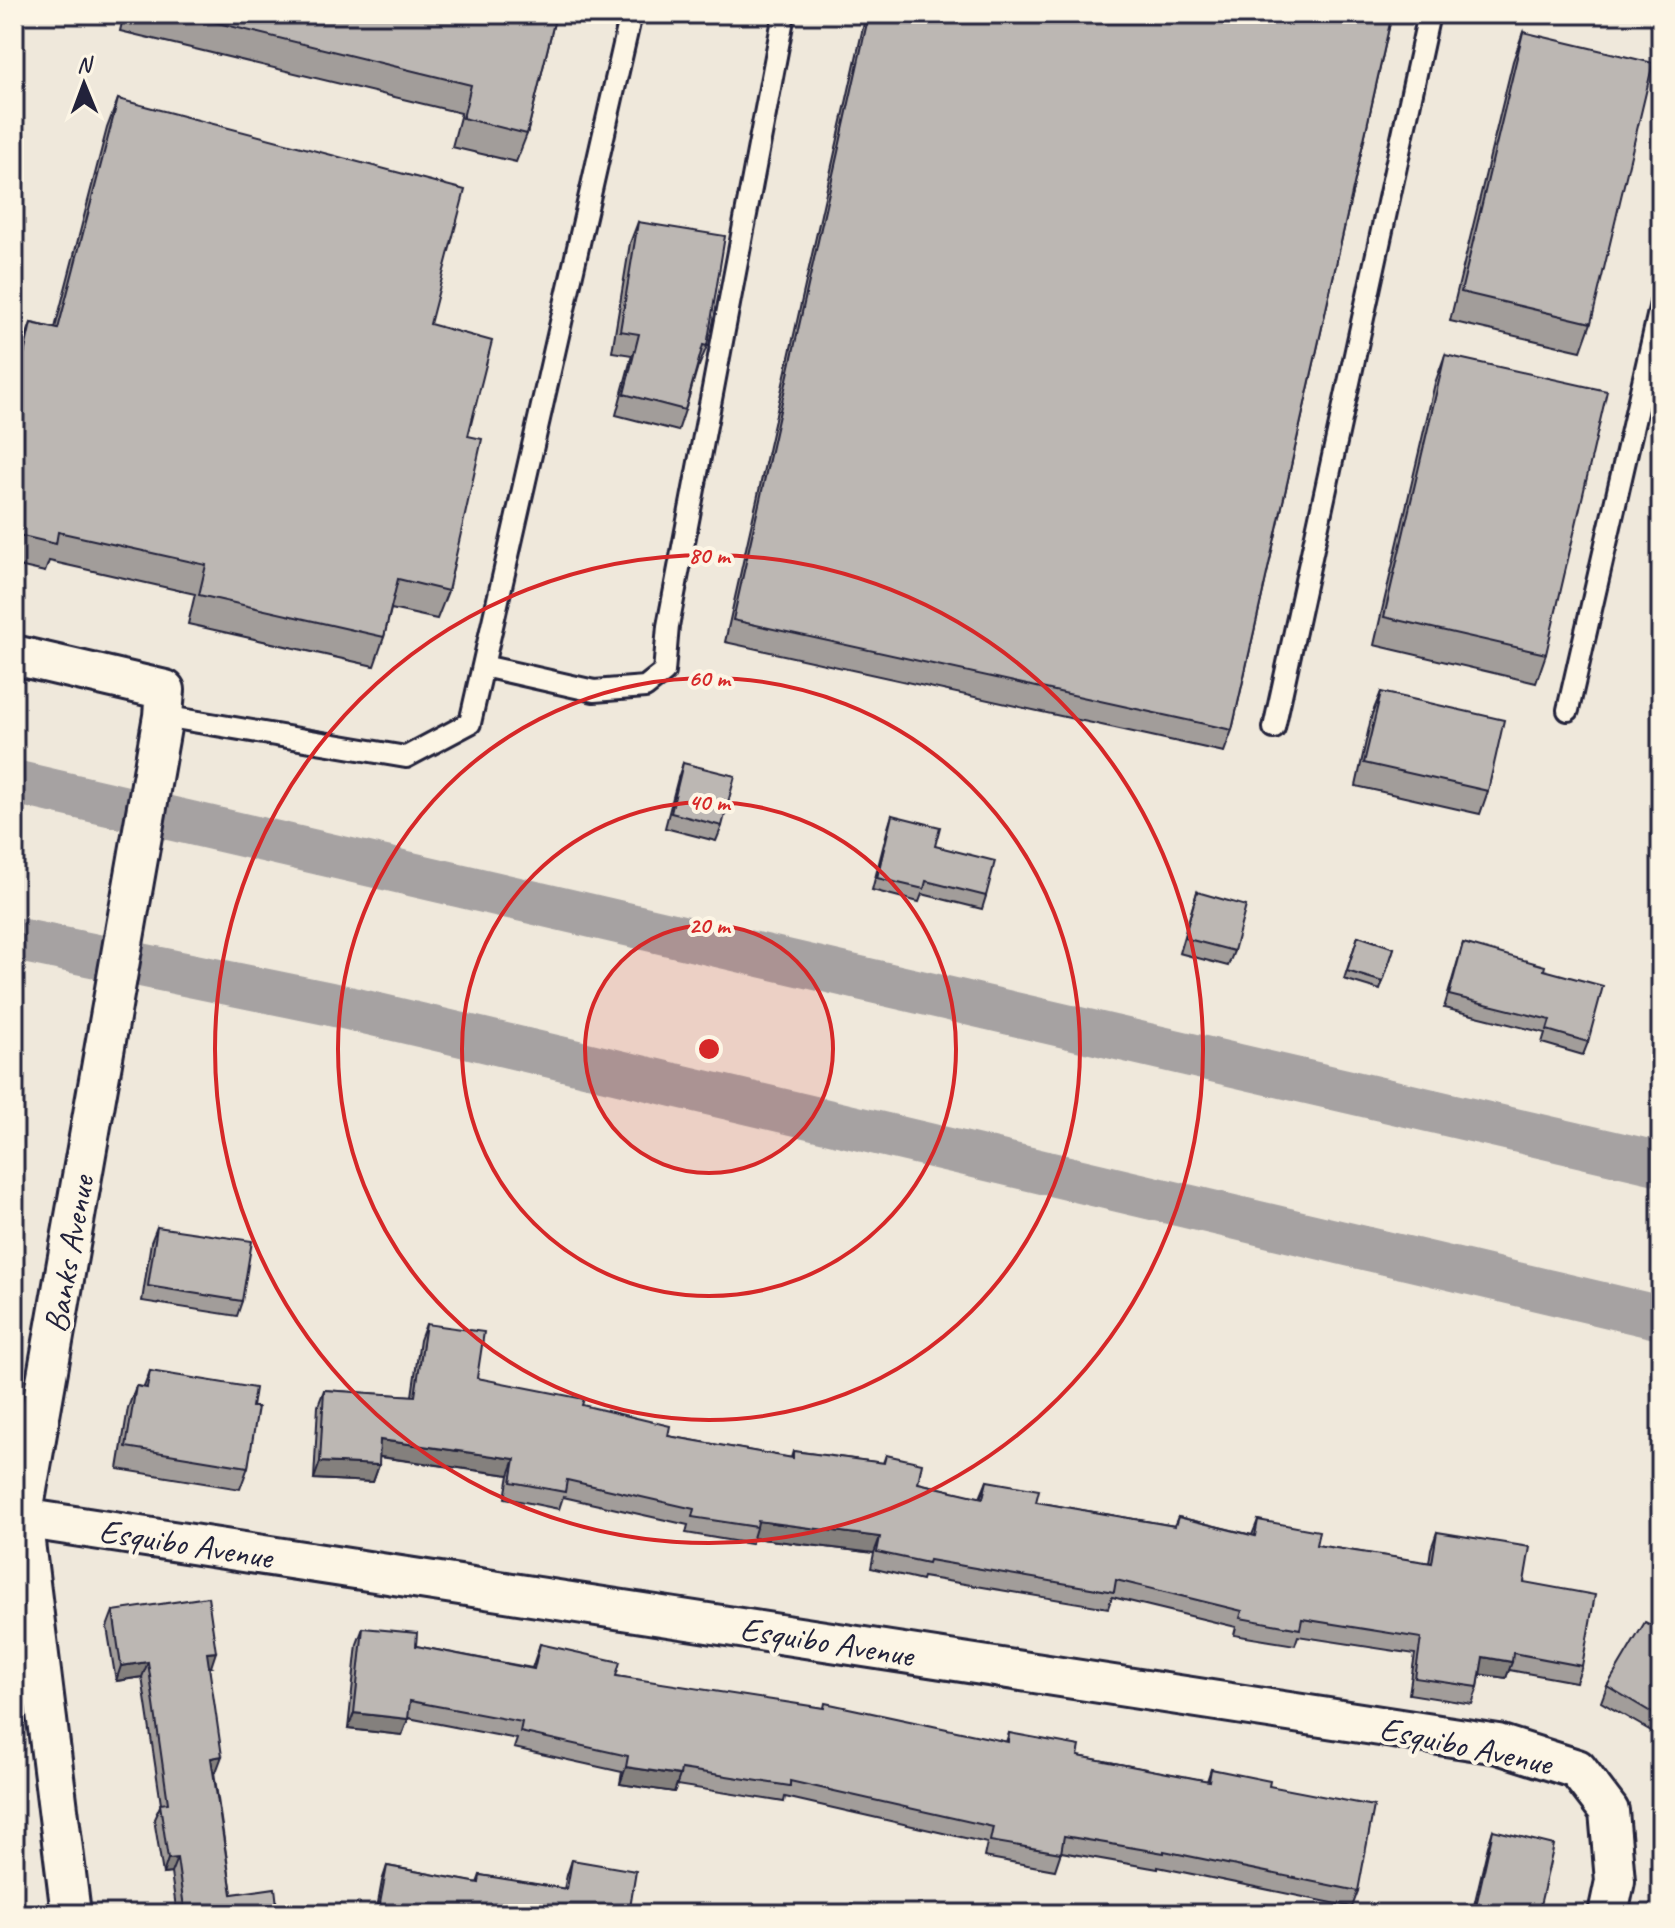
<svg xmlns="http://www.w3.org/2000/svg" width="1675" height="1928" font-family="Caveat,sans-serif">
	<rect width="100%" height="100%" fill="#efe8db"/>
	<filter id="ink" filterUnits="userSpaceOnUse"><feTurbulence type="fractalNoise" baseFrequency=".0125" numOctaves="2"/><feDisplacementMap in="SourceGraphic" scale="16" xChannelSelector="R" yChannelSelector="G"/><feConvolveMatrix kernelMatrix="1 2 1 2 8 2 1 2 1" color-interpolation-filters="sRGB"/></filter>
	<g filter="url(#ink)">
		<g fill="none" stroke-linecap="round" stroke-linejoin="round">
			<path stroke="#a6a2a2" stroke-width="44" d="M14,782L1661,1164
				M14,939L331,1004L1661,1318"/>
			<g stroke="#22223b" stroke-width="26">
				<path id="lane" d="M483,666L594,691L645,687L664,672L668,626L784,14
					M1568,710L1661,303
					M163,716L406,757L470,723L631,14
					M1274,728L1429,14"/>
			</g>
			<g stroke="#22223b" stroke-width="44">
				<path id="street" d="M14,655L165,690L163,716L22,1518L71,1914
					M22,1518L1498,1744L1577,1769L1609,1811L1615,1881L1608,1914"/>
			</g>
			<use href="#lane" stroke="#fcf5e5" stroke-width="20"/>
			<use href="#street" stroke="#fcf5e5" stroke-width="38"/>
		</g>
		<path fill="#a29d9a" stroke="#22223b" stroke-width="2" d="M124,14H556L527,134L516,162L452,147L461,113L120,31Z
			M866,14H1392L1232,730L1224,752L725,642Z
			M1653,14H1661V28L1651,26Z
			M1523,32L1591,323L1581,351L1450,321L1513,61Z
			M118,99L430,324L468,436L448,591L437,619L391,609L384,637L374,666L188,624L195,594L49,561L45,572L14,565V382L21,351L31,323L55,328L107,128Z
			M638,222L707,346L699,366H698L685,410L678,431L616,415L632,355L612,352L630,243Z
			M1445,355L1546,654L1536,683L1374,645L1435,383Z
			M1381,692L1488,791L1480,814L1356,786L1372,714Z
			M683,763L722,826L716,841L665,828L678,778Z
			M892,815L935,846L986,896L982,909L922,894L919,902L872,890L888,828Z
			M1197,892L1234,951L1228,966L1179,953Z
			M1358,936L1394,948L1380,990L1344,979Z
			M1463,943L1544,970L1588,1042L1583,1055L1542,1043L1545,1033L1444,1008Z
			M157,1227L242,1301L237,1316L142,1301L151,1242Z
			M426,1324L477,1378L582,1405L668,1436L791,1458L793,1451L883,1463L886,1455L918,1483L980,1498L987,1481L1036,1502L1174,1526L1178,1517L1252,1535L1258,1520L1316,1545L1429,1563L1431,1549L1437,1532L1524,1582L1582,1666L1576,1682L1509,1670L1506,1678L1480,1674L1478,1687L1472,1704L1409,1694L1415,1654L1298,1636L1295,1645L1234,1635L1236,1627L1112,1597L1108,1608L923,1577L922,1580L871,1568L874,1553L753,1538L751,1544L686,1533L688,1525L563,1497L559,1509L505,1498L509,1475L379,1457V1465L373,1482L314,1479L318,1406L324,1390L412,1396L420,1340Z
			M150,1371L252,1407L248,1467L240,1489L118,1469L128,1408L136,1386L144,1387Z
			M113,1611L211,1667H209L216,1772H214L232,1894L278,1914H177L171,1873L163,1874L154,1819L161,1804L142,1677L116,1681L107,1627Z
			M363,1628L416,1646L532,1668L540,1644L616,1676L1006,1742L1009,1733L1078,1756L1207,1781L1211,1769L1269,1786L1358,1891L1352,1907L1158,1867V1869L1061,1852L1055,1870L984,1857L987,1843L785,1797L784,1802L677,1785L674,1792L620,1784L622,1772L514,1748L517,1739L408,1718L402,1735L348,1729L357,1644Z
			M1661,1630V1730L1658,1735L1601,1702L1607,1686Z
			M1493,1830L1538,1914H1472L1488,1846Z
			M572,1860L629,1914H376L382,1881L387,1866L477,1883L480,1875L564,1889L567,1875Z"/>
		<path fill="#84807d" stroke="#22223b" stroke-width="2" d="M380,1440L515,1459L509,1475L374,1456Z
			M320,1462L379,1465L373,1482L314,1479Z
			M758,1521L880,1537L874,1553L753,1538Z
			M216,1652L211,1667L202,1668L207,1653Z
			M1483,1657L1512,1662L1506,1678L1477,1674Z
			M148,1662L142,1677L116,1681L121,1666Z
			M354,1713L408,1719L402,1735L348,1729Z
			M222,1756L216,1772L206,1773L211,1758Z
			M626,1767L680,1775L674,1792L620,1784Z
			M177,1858L171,1873L163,1874L168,1859Z"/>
		<path fill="#bcb7b3" stroke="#22223b" stroke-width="2" d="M14,14H21L14,44Z
			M181,14H556L527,134L463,118L471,85Z
			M869,14H1392L1232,730L733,620Z
			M1523,32L1653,63L1591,323L1461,292Z
			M118,99L465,190L430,324L492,341L468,436L482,439L448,591L398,579L384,637L199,595L206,565L58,532L56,544L14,534V399L31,323L58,329Z
			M638,222L725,236L707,346L703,345L685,410L624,394L639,334L620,331Z
			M1445,355L1607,391L1546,654L1384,617Z
			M1381,692L1504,720L1488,791L1364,763Z
			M683,763L735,776L722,826L671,813Z
			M892,815L940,827L935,846L995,861L986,896L926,881L924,889L877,878Z
			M1197,892L1246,906L1234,951L1184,938Z
			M1358,936L1394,948L1383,982L1347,971Z
			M1463,943L1545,966L1544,970L1603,986L1588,1042L1547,1030L1550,1020L1449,995Z
			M157,1227L252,1241L242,1301L148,1286Z
			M426,1324L484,1332L477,1378L584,1399L582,1405L670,1426L668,1436L793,1458V1451L884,1463L886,1455L922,1463L918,1483L983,1498L987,1481L1039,1490L1036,1502L1175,1526L1178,1517L1255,1536L1258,1520L1319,1531L1316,1545L1432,1563L1437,1532L1530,1547L1524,1582L1595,1595L1582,1666L1513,1653L1512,1662L1483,1657L1478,1687L1415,1678L1421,1638L1302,1619L1300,1629L1240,1618L1242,1611L1116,1580L1114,1592L929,1560L928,1563L877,1552L880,1537L758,1521L757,1527L692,1517L694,1509L567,1480L565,1492L511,1482L515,1459L380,1440L379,1465L320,1462L324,1390L415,1396Z
			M150,1371L255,1388L252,1407H258L248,1467L126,1447L136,1386L147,1388Z
			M208,1597L216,1652L207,1653L222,1756L211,1758L232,1894L275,1888L278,1914H185L177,1858L168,1859L160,1804L168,1803L148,1662L121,1666L113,1611Z
			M1645,1622L1661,1630V1718L1607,1686Z
			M363,1628L417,1633L416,1646L534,1669L540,1644L620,1662L616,1676L824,1708L825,1703L1008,1742L1009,1733L1080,1746L1078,1756L1209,1781L1211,1769L1270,1781L1269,1786L1374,1806L1358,1891L1164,1851V1853L1064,1836L1061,1853L990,1841L993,1827L790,1781V1786L681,1769L680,1775L626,1767L628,1756L520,1732L522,1722L410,1701L408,1719L354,1713Z
			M1493,1830L1554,1845L1538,1914H1509L1476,1906Z
			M572,1860L636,1871L629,1914H378L387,1866L479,1883L480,1875L567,1889Z"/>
	</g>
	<circle cx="709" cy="1049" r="124" fill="#d62828" fill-opacity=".12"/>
	<g fill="none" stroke="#d62828" stroke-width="4">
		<circle cx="709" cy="1049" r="124"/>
		<circle cx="709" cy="1049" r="247"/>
		<circle cx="709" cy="1049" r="371"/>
		<circle cx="709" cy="1049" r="494"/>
	</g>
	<g text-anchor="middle" stroke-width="8" stroke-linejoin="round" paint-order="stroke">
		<g font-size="34" fill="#22223b" stroke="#fcf5e5">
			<text transform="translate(68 1254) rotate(-80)" y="12">Banks Avenue</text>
			<text transform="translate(186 1543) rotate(9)" y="12">Esquibo Avenue</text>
			<text transform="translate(827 1641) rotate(9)" y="12">Esquibo Avenue</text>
			<text transform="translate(1466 1745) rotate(12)" y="12">Esquibo Avenue</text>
		</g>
	</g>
	<circle cx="709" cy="1049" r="12" fill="#d62828" stroke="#fcf5e5" stroke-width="4"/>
	<g font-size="24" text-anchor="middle" font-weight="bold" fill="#d62828" stroke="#fcf5e5" stroke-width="8" stroke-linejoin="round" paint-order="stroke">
		<text x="709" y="563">80 m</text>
		<text x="709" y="686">60 m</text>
		<text x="709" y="810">40 m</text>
		<text x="709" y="933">20 m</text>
	</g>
	<rect width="1675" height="1928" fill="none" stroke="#fcf5e5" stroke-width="48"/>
	<rect x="24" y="24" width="1627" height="1880" fill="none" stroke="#22223b" stroke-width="3" filter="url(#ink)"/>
	<g transform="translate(84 84) rotate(359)" stroke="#fcf5e5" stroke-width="6" paint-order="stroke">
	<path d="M0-6L14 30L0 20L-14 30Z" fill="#22223b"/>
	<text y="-12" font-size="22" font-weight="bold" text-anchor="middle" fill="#22223b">N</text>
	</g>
</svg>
